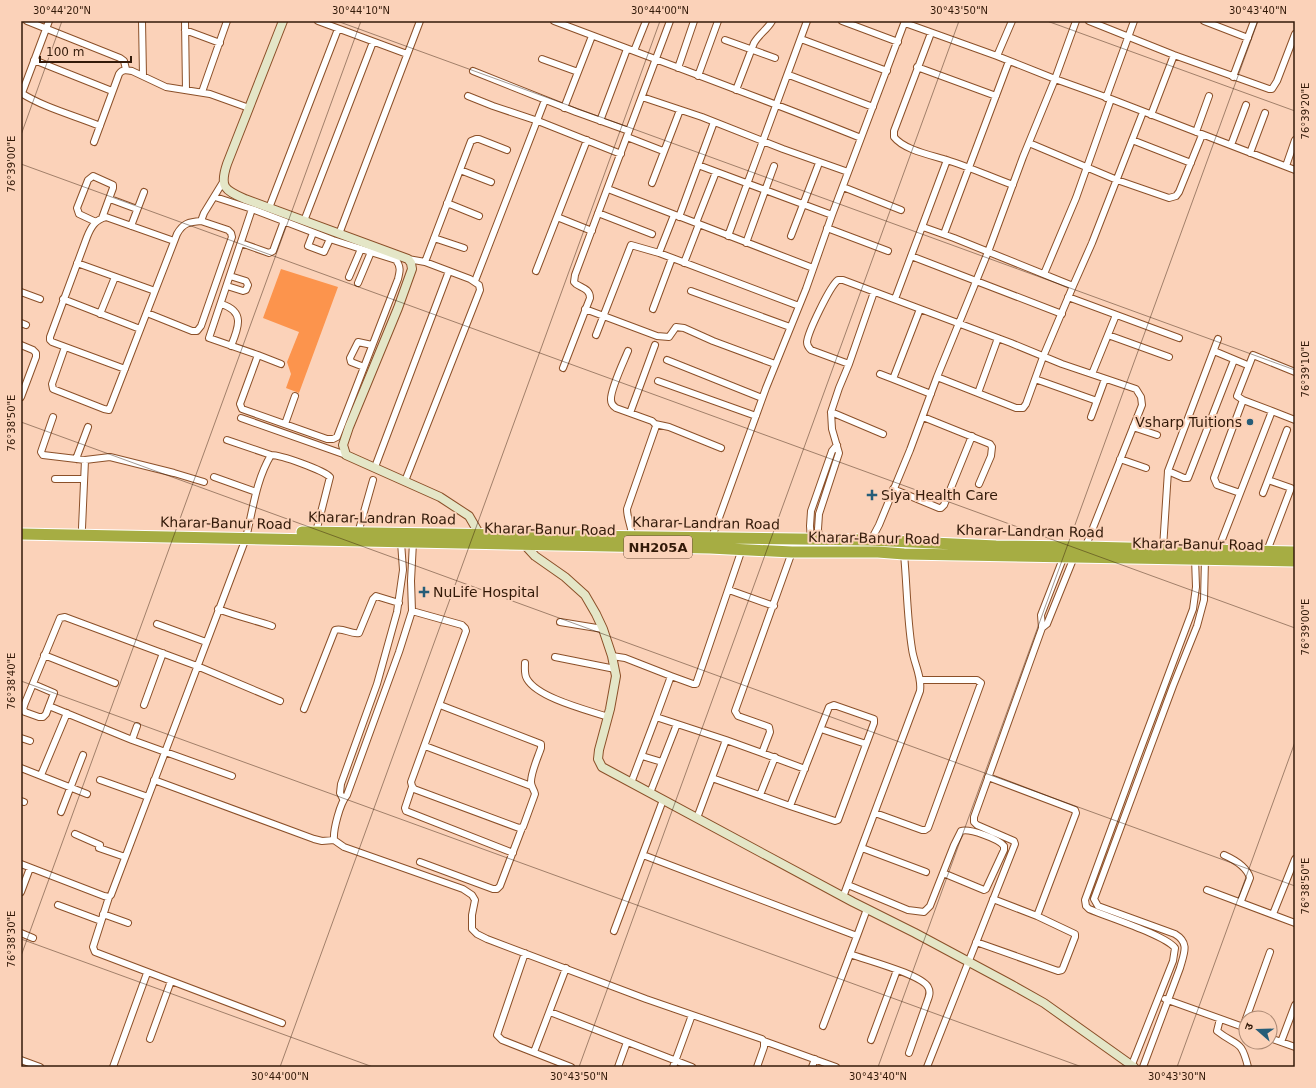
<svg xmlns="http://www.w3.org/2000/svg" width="1316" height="1088" font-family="'DejaVu Sans','Noto Sans Devanagari',sans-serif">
	<rect width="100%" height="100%" fill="#fbd2b9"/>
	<path fill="#fc944d" d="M281,269L338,287L299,393L286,388L291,374L287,362L299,332L263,318Z"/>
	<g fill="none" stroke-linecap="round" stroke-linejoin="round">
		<g stroke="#8b5029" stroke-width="8">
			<path id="street" d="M27,21L120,58L124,61L126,69
				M142,21L143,76
				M185,21L186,90
				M318,21L407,54
				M554,21C657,60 759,97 861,138
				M842,21L898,42
				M1089,21L1174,55L1269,89H1272L1277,81L1295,34
				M1204,21L1248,38
				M905,23L997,56L1055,79L1111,99L1295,170
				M185,30L220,43
				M931,33L894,131V137C904,150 931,155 947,160C969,167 991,177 1013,185
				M801,39L887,71
				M725,40L775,58
				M634,51L646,21
				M997,56L1012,21
				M542,59L578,72
				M34,60L112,91
				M917,67L996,96
				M678,68L694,21
				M473,71L576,112L629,131
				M789,75L873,107
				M698,76L718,21
				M1233,77L1254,21
				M736,90L754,43C759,34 767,30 772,21
				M202,92L227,21
				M21,93C45,108 73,115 100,126
				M22,93L49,21
				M468,96L493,106L538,121L621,154
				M642,97L702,117L783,149L848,172
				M1106,98L1134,21
				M564,108L592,36
				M1151,115L1174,55
				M600,121L627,49
				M1196,132L1209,96
				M627,137L663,151
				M1132,140L1191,163
				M94,142L119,74C122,69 127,70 132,71L166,87L210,94L249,108
				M1029,143L1117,180L1169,198L1176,196L1179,192L1202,135
				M1231,145L1246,105
				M1250,153L1265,113
				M698,165L832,215
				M1286,166L1295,140
				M460,170L491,182
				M652,183L680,110
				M843,187L901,210
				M608,189L813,268
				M215,197L252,209L333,240L396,260C401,267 400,271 398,279L337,437L333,439H327L242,409L240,404L258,355L209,338L252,209
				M110,199L137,209
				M447,203L479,216
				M269,208L338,29
				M598,213L652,234
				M557,217L592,231
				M679,217L714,122
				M304,221L373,42
				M96,222L79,214L77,208L88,180L93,176L113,185V188L102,218
				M696,223L716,172
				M131,226L144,192
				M923,227L954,238L1073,286L1043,357L1026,404L1023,408H1016L937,377
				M827,228L888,251
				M313,233L308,246L324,252L330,239
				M339,234L420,21
				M944,234L1009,61
				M728,236L807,21
				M791,236L819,163
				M434,238L464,248
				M241,243L269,253L273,251L284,221
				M746,243L774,166
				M659,253L674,215
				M911,256L1062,314
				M425,262L471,141L476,139H479L507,150
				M77,263L155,291
				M684,263L699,224
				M536,271L587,140
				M1044,274L1076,198L1111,99
				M349,277L361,249
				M475,281L545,100
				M358,283L371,252
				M227,286L243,291L246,290L248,285L246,281L230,276
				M1073,286L1092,243L1143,112
				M691,291L790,327
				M21,292L40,299
				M1068,297L1179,338
				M63,299L140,329
				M895,299L947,160
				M221,304C245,311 239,327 231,346
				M585,309L657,336L669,337L676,327L684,328L713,341L775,364
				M653,309L672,258
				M920,309L893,379L931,394
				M147,313L192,331H197L201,326L232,237L231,233L228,230L201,221
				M100,314L115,277
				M21,323L26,325
				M596,335L631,245L659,253L799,306
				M1108,335L1169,357
				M21,345L33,350L36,353V357L21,397
				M65,347L52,384L53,389L104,409L109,410L177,234C183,223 189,222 201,221L204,213L223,182
				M628,351C624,361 610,390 611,400C611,404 613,406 616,408L652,421L655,424L656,426L627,509C627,519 632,527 632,537
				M1214,351L1245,364
				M258,355L281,364
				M667,360L762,398
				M849,364L811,350C809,348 807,345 807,342C808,332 830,286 838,280H843L1011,343L1062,364L1136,389L1141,397L1142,405L1085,548
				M364,367L351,362L350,358L358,342L372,345
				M563,368L590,298C590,289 582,288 576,284L574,282L575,275L670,21
				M125,369L52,342L50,340V337L87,237C91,227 95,220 106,217L174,241
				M880,374L893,379
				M1092,374L1116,315
				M1035,379L1097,401
				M658,381L756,416
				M978,393L998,338
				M1243,400L1237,396L1253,355L1295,372
				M831,412L883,434
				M630,413L655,345
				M53,417L42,449L41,452L43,455L85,460
				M923,417L990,444L992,447L991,456L979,484
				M1091,417L1105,379
				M241,418L346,455
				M285,424L295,396
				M655,424L669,427L721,448
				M1133,427L1157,435
				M227,440L271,455
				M76,459L88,427
				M1120,459L1146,468
				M375,467L449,271
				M1168,471L1184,478H1188L1234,360
				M214,477L256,492
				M55,479H84
				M405,481L480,290L479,285L470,279L425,262L408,259
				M893,489L939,508H941L944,505L972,436
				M1240,493L1217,485L1214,478L1243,400L1272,411
				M1263,493L1268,480
				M82,528L85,460L110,457L174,473L204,482
				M358,533L373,480
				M711,540L766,388L806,289L832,215L905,21
				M811,540L810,526L811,511L832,451L837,445
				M819,540L818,529L819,514L839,453L832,429L831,412L839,388L849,364L874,292
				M413,542L411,581L412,611L399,652L347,795C340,803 333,830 334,840L344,847L463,889L472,895L475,900L472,915V929L477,934L487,939L646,999L762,1039L764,1041V1047L757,1067
				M870,542L879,525L910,450L937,377L988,252L1023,157L1055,79L1076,21
				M1163,548L1168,471L1218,339
				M1218,550L1272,411L1295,420
				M1267,551L1291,488L1268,480L1287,430
				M729,590L774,606
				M218,609C236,616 254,620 272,626
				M412,611L462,625L465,628L466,631L411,782L412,786L414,789L519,828L523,827L535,794C534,789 531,787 531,782C531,772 538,757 541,748V744L440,705
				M560,622L603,629
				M157,624L206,642
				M1042,628L1047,624L1074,557
				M44,655L115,683
				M612,656L625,658L671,676
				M555,657L615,669
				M525,663C525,669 524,674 527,679C538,698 587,710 608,717
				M33,684L54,693L46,714L43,717H39L25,712L23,709L25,703L60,618L65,617L197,666L280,701
				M144,705L163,653
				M49,706L132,740L232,776
				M304,709L335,630C343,627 351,635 359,633L373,599L376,596L399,603
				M656,717L671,676L693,684H696L742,549
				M821,729L866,744
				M21,738L30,741
				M132,740L137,726
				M425,746L531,786
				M762,753L805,769
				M642,756L662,762
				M21,768L87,794
				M41,775L67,713
				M988,777L1075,810L1076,813L1037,916
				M712,778L790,806L829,707L834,705L874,719V723L838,820L835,821L790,806
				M100,780L148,797
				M154,780L314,839L322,841L334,840
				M631,783L656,717L726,740
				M412,787L405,808L406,811L513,853
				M650,793L677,724
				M760,795L775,757
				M343,799L340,793L341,784L377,684L397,612L403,570L401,542
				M21,801L24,802
				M61,812L83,755
				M875,813L922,830H925L928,828L981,683L977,680H921
				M697,818L726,740L762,753L770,732L769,727L738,716L735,711L792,552
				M75,834L100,845L99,848L125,857
				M862,848L926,872
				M643,855L857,936L867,909
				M1224,855C1233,859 1247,867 1250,878L1241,901
				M420,862L493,889H497L500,886L522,828
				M21,864L104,896L109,897L111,895L246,538C253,509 256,480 271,455C281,455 323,470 330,477L316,532
				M848,885L908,910L924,912L930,906L954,845L961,831C969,828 999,839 1004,846V850L986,889L984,890L943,873
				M1207,890L1295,923
				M21,892L30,868
				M109,897L93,947L95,952L282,1023
				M843,897L920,691C922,676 914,664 912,649C907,618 907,586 904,554
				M58,905L101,921
				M103,914L128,923
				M1273,914L1295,859
				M614,931L663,800
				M21,933L33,938
				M976,942L1058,971L1062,970L1063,968L1075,937V934L1037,916L993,899
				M525,953L497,1035L502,1040L571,1067
				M850,954C865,960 921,974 928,987C931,992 929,997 927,1002L909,1053
				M1165,999L1246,1028
				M550,1012L692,1067
				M1220,1019L1217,1031C1237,1047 1241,1038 1248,1067
				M823,1026L857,936
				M1243,1027L1270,952
				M1270,1038L1295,1047
				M150,1039L171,981
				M871,1040L897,970
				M764,1041L836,1067
				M1281,1042L1295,1005
				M534,1052L566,968
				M21,1060L40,1067
				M113,1067L147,973
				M618,1067L627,1042
				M673,1067L692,1015
				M812,1067L815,1059
				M927,1067L1015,844L1014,841L977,825L974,822V817L1042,628L1041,615L1064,556
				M1131,1067L1173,961L1175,948C1165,935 1107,917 1089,909L1086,906L1085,900L1136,761L1193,609L1196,587L1195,558
				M1143,1067L1180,968C1184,953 1190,943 1175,934L1098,906L1094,899L1173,686L1197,626L1204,600L1205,559"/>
		</g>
		<g stroke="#8b5029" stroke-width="10">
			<path id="secondary" d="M283,21L227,164C219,188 225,190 245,199L408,259L411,263L412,269L398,308L349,427L343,445L346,455L440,497L469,516L480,535
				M524,542V544L535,556L565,577L585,595L596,614L603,629L612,656L616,676L610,709L599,750L598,759L602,767L853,902L915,933L1012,985L1044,1003L1134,1067"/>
		</g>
		<g stroke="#fff" stroke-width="13">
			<path id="highway" d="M302,532L870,540L996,546L1085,547L1295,552
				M21,534L710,548L792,552H878L904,554L1295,561"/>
		</g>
		<use href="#street" stroke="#fff" stroke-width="6"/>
		<use href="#secondary" stroke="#e4e6c7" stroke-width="8"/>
		<use href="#highway" stroke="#a6ad43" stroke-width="11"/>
	</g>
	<path fill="none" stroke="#331a09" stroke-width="1" stroke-opacity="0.45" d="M337,21L1295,370M1047,21L1295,111M21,135L62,21M21,164L1295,628M21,422L1295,886M21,681L1082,1067M21,939L373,1067M21,956L361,21M280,1067L660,21M579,1067L959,21M878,1067L1258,21M1177,1067L1295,742"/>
	<g fill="#265d78" stroke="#fbd2b9" stroke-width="1.5">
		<circle cx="1250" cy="422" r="4"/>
		<path d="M870 489h4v4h4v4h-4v4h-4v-4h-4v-4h4z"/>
		<path d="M422 586h4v4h4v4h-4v4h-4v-4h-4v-4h4z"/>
	</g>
	<g text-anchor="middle" stroke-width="4" stroke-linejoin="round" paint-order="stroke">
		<rect fill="#fbd2b9" stroke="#6f513e" stroke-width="1" x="624" y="536" width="68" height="22" rx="3"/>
		<g font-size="13" font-weight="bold" fill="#331a09">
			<text x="658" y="552">NH205A</text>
		</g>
		<g font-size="14" fill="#331a09" stroke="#fbd2b9" text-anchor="start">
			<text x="1242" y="427" text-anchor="end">Vsharp Tuitions</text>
			<text x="881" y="500">Siya Health Care</text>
			<text x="433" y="597">NuLife Hospital</text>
		</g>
		<g font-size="14" fill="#331a09" stroke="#fbd2b9">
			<text transform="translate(382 518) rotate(1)" y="5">Kharar-Landran Road</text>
			<text transform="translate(226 523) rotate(1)" y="5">Kharar-Banur Road</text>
			<text transform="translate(706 523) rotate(1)" y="5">Kharar-Landran Road</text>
			<text transform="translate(550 529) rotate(1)" y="5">Kharar-Banur Road</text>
			<text transform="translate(1030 531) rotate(1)" y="5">Kharar-Landran Road</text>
			<text transform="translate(874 538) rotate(1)" y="5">Kharar-Banur Road</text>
			<text transform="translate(1198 544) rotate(1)" y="5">Kharar-Banur Road</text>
		</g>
	</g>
	<rect width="1316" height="1088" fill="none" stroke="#fbd2b9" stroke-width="44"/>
	<g transform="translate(1258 1030) rotate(290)"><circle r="19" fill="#fbd2b9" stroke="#ab8873"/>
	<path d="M0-3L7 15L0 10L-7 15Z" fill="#265d78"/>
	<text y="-6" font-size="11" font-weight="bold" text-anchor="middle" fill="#331a09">उ</text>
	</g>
	<path d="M40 56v6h91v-6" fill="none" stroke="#331a09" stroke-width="2"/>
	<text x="46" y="56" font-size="12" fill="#331a09" stroke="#fbd2b9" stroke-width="3" paint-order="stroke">100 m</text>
	<rect x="22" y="22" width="1272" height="1044" fill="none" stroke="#331a09" stroke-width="1.5"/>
	<g font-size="10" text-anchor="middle" fill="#331a09">
		<text x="62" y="14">30°44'20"N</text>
		<text x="361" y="14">30°44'10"N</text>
		<text x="660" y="14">30°44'00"N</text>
		<text x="959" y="14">30°43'50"N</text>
		<text x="1258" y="14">30°43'40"N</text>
		<text transform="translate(1305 111) rotate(-90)" y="4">76°39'20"E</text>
		<text transform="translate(11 164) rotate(-90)" y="4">76°39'00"E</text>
		<text transform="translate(1305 369) rotate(-90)" y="4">76°39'10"E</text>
		<text transform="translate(11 423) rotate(-90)" y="4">76°38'50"E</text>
		<text transform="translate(1305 627) rotate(-90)" y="4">76°39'00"E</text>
		<text transform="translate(11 681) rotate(-90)" y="4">76°38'40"E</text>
		<text transform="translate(1305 886) rotate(-90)" y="4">76°38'50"E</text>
		<text transform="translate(11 939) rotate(-90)" y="4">76°38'30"E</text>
		<text x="280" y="1080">30°44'00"N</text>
		<text x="579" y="1080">30°43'50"N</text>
		<text x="878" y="1080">30°43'40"N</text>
		<text x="1177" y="1080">30°43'30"N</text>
	</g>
</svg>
